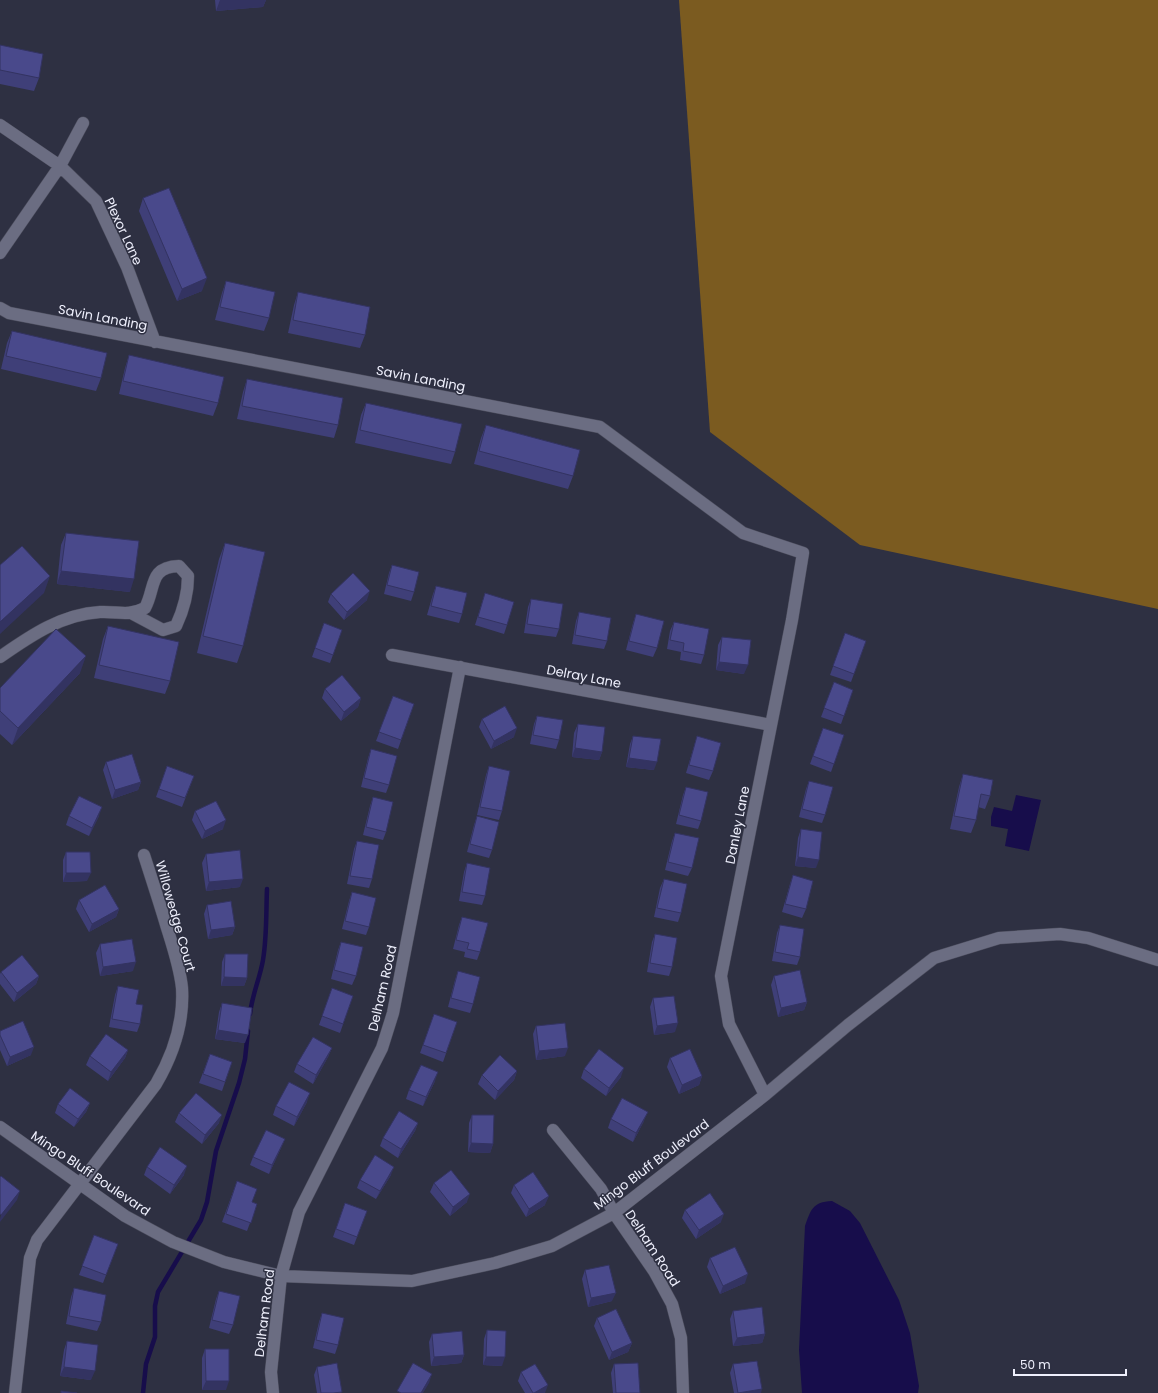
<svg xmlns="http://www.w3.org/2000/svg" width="1158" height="1393" font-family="Poppins,sans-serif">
	<rect width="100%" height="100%" fill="#2e3042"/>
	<path fill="#7b5b20" d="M679,0H1158V609L860,545L710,432Z"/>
	<path fill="#170d4b" d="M1016,795L1041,800L1029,851L1005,846L1008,829L991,826V817L994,807L1012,811Z
		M832,1201L850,1211L860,1223L899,1300L910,1333L919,1386L918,1393H802L799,1350L805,1226C811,1210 812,1202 832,1201Z"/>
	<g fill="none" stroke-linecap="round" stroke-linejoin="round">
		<path stroke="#170d4b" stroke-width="4.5" d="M250,1014C252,995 260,978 263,960C267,936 266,912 267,889
			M143,1393L146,1364L155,1337V1306L158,1292L201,1220L207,1202L216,1151L239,1083L245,1059L248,1031"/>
		<g stroke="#4b4c5c" stroke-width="13">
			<path id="street" d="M0,125L60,166L96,201L127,267L155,342
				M0,253L60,166L83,123
				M0,308L9,313L600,427L743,533L803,553L792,620L721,976L729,1024L765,1095
				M392,655L771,725
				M0,657C30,636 62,614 100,612C119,611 126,617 145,608C156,588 148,567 179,566L188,576C188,594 184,609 176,626L163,630L133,614
				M0,1127L125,1216L173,1242L224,1262L281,1276L412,1281L495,1263L552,1246L614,1213L765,1095L848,1025L934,958L999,938L1060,934L1088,938L1158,960
				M553,1130L601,1189L614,1213L654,1271L672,1304L681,1338L683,1393
				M15,1393L30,1258L37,1240L156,1084C173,1055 184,1021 182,988C180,968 173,947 167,928C160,904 152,880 144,855
				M273,1393L271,1372L281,1276L299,1212L382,1048L393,1013L460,667"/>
		</g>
		<use href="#street" stroke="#6b6d82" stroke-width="12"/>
	</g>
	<path fill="#3f3f78" d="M215,0H266L263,7L216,11Z
		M0,45L39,78L34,91L0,84Z
		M143,198L202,291L177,301L139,211Z
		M226,281L269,318L264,331L215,320L222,293Z
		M298,292L365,335L360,348L288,333L294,305Z
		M12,331L101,378L96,391L1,369L7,343Z
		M129,355L218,403L213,416L119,394L125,368Z
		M247,379L338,425L334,438L237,419L243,392Z
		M366,403L455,452L451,464L355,443L361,415Z
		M486,425L573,476L568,489L474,464L481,438Z
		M66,533L130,592L57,584L61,545Z
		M225,543L243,646L237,663L197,653L219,559Z
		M392,565L414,592L411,601L384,594L389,573Z
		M436,586L462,614L459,623L427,615L433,594Z
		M485,593L507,625L504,634L475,625Z
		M331,594L367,600L344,620L328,602Z
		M531,599L559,629L556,637L524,633L528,607Z
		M579,612L607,641L604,649L572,644L576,621Z
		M636,614L657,648L653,657L626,650L633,623Z
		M674,622L704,655L701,664L680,660L681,652L667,649L670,631Z
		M324,623L342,630L330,663L312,657Z
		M108,626L170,681L165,694L94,678L103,639Z
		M845,633L866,641L851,682L830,675Z
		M722,637L744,674L716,670L718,645Z
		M80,673L12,745L0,734V688Z
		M834,682L853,690L841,724L821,717Z
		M325,689L361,698L358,707L341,721L322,698Z
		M393,696L414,704L398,749L376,741Z
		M537,716L559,740L556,749L530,744L534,724Z
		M482,719L514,737L491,749L479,727Z
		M578,724L602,752L599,760L572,757L574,733Z
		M823,728L844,735L831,772L810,764Z
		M633,736L654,770L626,767L630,744Z
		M697,736L713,771L709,780L686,773Z
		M371,749L389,785L386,793L361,787L368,758Z
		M106,762L141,782L138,790L112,799L103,770Z
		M167,766L194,776L182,807L156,797Z
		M489,766L502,811L499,820L477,815L486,775Z
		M963,774L990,796L985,809L978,807L976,820L971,833L950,829L959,787Z
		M809,781L825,815L822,823L799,817L806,789Z
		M686,787L701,821L698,829L676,824L683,795Z
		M373,797L386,832L383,840L363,835L370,806Z
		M195,811L223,829L202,839L192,820Z
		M69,816H99L89,836L66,825Z
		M477,816L492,850L489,858L467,852L474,825Z
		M801,829L816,868L795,866L798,838Z
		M675,833L692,868L688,876L665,870L672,841Z
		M357,841L372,879L369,888L347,884L354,849Z
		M66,852L87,881L63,882V860Z
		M206,854L240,887L206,891L202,863Z
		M467,863L485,896L482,905L459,901L464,872Z
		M793,875L806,909L802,918L782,912L790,884Z
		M664,879L681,913L678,922L654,917L660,888Z
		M352,892L369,927L366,935L342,929L349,901Z
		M79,900L119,909L116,917L89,932L76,909Z
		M207,905L235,927L232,935L208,939L204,914Z
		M462,917L480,952L477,960L464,957L465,952L453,949L459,925Z
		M780,925L800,957L797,965L772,961L777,933Z
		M655,934L672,967L669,976L647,972L652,942Z
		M341,942L356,976L352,985L331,979L338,950Z
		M100,944L133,971L100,976L96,953Z
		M225,954L247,978L244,986H221L222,962Z
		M458,971L473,1004L470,1013L448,1007L455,980Z
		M1,972L39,976L36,984L14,1002L0,984V974Z
		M774,976L807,1002L804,1010L778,1017L771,985Z
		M118,986L136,1004L140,1024L137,1032L109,1027L115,995Z
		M332,988L353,996L340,1033L319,1025Z
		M653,998L675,1032L654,1035L650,1007Z
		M222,1003L245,1043L215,1039L219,1012Z
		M434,1014L457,1022L443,1062L420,1053Z
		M536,1026L565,1056L536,1060L533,1034Z
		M0,1031L31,1055L7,1066L0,1050Z
		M332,1048L328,1057L313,1084L294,1072L297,1064Z
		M128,1050L125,1058L108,1081L86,1065L90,1056Z
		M210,1054L232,1062L222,1091L199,1083Z
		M670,1058L702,1076L699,1085L679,1094L667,1067Z
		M584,1069L621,1077L606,1096L581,1078Z
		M517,1071L514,1080L495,1100L478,1084L482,1075Z
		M435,1081L423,1106L406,1099L409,1090Z
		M307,1102L294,1126L273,1115L276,1106Z
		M90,1103L86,1112L74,1127L55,1113L58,1104Z
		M179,1113L219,1123L202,1144L175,1122Z
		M472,1115L493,1144L490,1153L468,1152L469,1123Z
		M611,1119L644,1121L633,1142L608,1128Z
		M418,1123L415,1131L398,1158L380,1146L383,1138Z
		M285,1139L281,1148L269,1174L250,1165L253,1157Z
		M147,1167L184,1175L170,1194L144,1175Z
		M391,1175L376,1199L357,1188L360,1180Z
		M237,1181L252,1202L257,1204L247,1231L222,1222Z
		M434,1183L467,1202L450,1216L430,1192Z
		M514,1185L545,1205L526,1217L511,1193Z
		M345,1203L367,1211L354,1245L333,1237Z
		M685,1210L721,1222L696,1239L682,1218Z
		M94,1235L118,1244L103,1283L79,1275Z
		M710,1258L745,1283L720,1294L707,1267Z
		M585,1270L612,1301L588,1307L582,1279Z
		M74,1288L101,1322L97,1331L66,1324L71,1297Z
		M219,1291L233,1325L229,1334L209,1328L216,1299Z
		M733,1311L765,1334L762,1343L733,1346L730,1319Z
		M322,1313L338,1345L335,1354L313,1348L319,1322Z
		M597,1318L632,1343L628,1352L609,1360L594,1326Z
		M487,1330L502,1366L483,1365L484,1339Z
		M432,1334L464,1355L461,1363L431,1366L429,1342Z
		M67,1341L91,1380L60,1376L64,1350Z
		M205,1349L226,1390H202V1358Z
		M614,1364L640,1393H613L611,1373Z
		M733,1364L761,1393H734L730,1373Z
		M317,1367L341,1393H317L314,1375Z
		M521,1372L545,1393H525L518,1381Z"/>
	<path fill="#333361" d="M220,0H266L263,7L216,11Z
		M207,278L202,291L177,301L182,289Z
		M61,571L134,579L130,592L57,584Z
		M50,576L44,593L0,634V622Z
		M370,591L367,600L344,620L347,612Z
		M86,656L80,673L12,745L18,728Z
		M719,662L748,665L744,674L716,670Z
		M361,698L358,707L341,721L344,712Z
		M517,728L514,737L491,749L494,741Z
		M575,748L602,752L599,760L572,757Z
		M629,758L657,762L654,770L626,767Z
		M141,782L138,790L112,799L115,790Z
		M102,807L99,816L89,836L92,828Z
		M226,820L223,829L202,839L205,831Z
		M798,857L819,860L816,868L795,866Z
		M66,873H91L87,881L63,882Z
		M243,879L240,887L206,891L209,882Z
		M119,909L116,917L89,932L92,924Z
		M235,927L232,935L208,939L211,930Z
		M136,962L133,971L100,976L103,967Z
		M39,976L36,984L14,1002L17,993Z
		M224,977L247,978L244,986H221Z
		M807,1002L804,1010L778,1017L781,1008Z
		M678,1023L675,1032L654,1035L657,1026Z
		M218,1030L248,1035L245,1043L215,1039Z
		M34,1047L31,1055L7,1066L10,1057Z
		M332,1048L328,1057L313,1084L316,1075Z
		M568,1048L565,1056L536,1060L539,1051Z
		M128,1050L125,1058L108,1081L111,1072Z
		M624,1068L621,1077L606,1096L609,1088Z
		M517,1071L514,1080L495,1100L498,1091Z
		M438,1072L435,1081L423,1106L426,1097Z
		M702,1076L699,1085L679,1094L682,1085Z
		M310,1093L307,1102L294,1126L297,1117Z
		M90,1103L86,1112L74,1127L78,1119Z
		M648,1112L644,1121L633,1142L636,1133Z
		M222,1115L219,1123L202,1144L205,1135Z
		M418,1123L415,1131L398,1158L401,1149Z
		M285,1139L281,1148L269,1174L272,1165Z
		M471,1143L493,1144L490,1153L468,1152Z
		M187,1166L184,1175L170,1194L174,1185Z
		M394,1167L391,1175L376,1199L380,1191Z
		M20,1191L17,1200L0,1222V1219L1,1215Z
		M470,1194L467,1202L450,1216L453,1207Z
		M549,1196L545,1205L526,1217L529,1209Z
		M724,1214L721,1222L696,1239L699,1230Z
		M748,1274L745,1283L720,1294L723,1286Z
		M616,1293L612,1301L588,1307L591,1298Z
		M765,1334L762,1343L733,1346L737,1338Z
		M632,1343L628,1352L609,1360L612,1352Z
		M464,1355L461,1363L431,1366L434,1357Z
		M486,1357H505L502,1366L483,1365Z
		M64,1367L95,1371L91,1380L60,1376Z
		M432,1374L429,1383L423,1393H421Z
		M206,1381H229L226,1390H202Z
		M548,1385L545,1393H534Z
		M762,1389L761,1393H738Z"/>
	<path fill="#49498b" stroke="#333361" d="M0,45L43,54L39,78L0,70Z
		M169,188L207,278L182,289L143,198Z
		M226,281L275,292L269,318L220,307Z
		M298,292L370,307L365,335L293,320Z
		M12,331L107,353L101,378L6,356Z
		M129,355L224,377L218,403L123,381Z
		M247,379L343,398L338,425L242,406Z
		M366,403L462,424L455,452L360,430Z
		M486,425L580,450L573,476L479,451Z
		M66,533L139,541L134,579L61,571Z
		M225,543L265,552L243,646L203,636Z
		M22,546L50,576L0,622V565Z
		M392,565L419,572L414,592L387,585Z
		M353,573L370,591L347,612L331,594Z
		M436,586L467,593L462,614L431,606Z
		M485,593L514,602L507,625L478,617Z
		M531,599L563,604L559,629L527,624Z
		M579,612L611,618L607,641L575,635Z
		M636,614L664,621L657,648L629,641Z
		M674,622L709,629L704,655L683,651L684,643L670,640Z
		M324,623L342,630L333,655L315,648Z
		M108,626L179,642L170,681L99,665Z
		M56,629L86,656L18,728L0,711V688Z
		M845,633L866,641L854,674L833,666Z
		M722,637L751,640L748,665L719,662Z
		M342,675L361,698L344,712L325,689Z
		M834,682L853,690L844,716L824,708Z
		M393,696L414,704L401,740L379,732Z
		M505,706L517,728L494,741L482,719Z
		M537,716L563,720L559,740L533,735Z
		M578,724L605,727L602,752L575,748Z
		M823,728L844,735L834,764L813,756Z
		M633,736L661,739L657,762L629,758Z
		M697,736L721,743L713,771L689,765Z
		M371,749L397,756L389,785L364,778Z
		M132,754L141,782L115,790L106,762Z
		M167,766L194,776L185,798L159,789Z
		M489,766L510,771L502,811L480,807Z
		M963,774L993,780L990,796L981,794L976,820L954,816Z
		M809,781L833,787L825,815L802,809Z
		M686,787L708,792L701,821L679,815Z
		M79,796L102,807L92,828L69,816Z
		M373,797L393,802L386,832L366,827Z
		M216,801L226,820L205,831L195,811Z
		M477,816L499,822L492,850L470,844Z
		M801,829L822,832L819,860L798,857Z
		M675,833L699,838L692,868L668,862Z
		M357,841L379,845L372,879L350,876Z
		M240,850L243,879L209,882L206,854Z
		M66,852H90L91,873H66Z
		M467,863L490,868L485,896L462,892Z
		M793,875L813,881L806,909L785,904Z
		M664,879L687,884L681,913L657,908Z
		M105,885L119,909L92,924L79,900Z
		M352,892L376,898L369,927L345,921Z
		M231,901L235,927L211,930L207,905Z
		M462,917L488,923L480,952L467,949L469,943L456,940Z
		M780,925L804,929L800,957L775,952Z
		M655,934L677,938L672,967L650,963Z
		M132,939L136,962L103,967L100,944Z
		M341,942L363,947L356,976L334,970Z
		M225,954H248L247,978L224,977Z
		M22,955L39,976L17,993L1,972Z
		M800,970L807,1002L781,1008L774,976Z
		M458,971L480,977L473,1004L451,998Z
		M118,986L139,990L136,1004L143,1005L140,1024L112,1019Z
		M332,988L353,996L343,1024L322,1016Z
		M674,996L678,1023L657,1026L653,998Z
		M222,1003L252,1008L248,1035L218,1030Z
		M434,1014L457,1022L446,1053L423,1045Z
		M23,1021L34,1047L10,1057L0,1035V1031Z
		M565,1023L568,1048L539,1051L536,1026Z
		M106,1034L128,1050L111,1072L90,1056Z
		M313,1037L332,1048L316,1075L297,1064Z
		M599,1049L624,1068L609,1088L584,1069Z
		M690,1049L702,1076L682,1085L670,1058Z
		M210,1054L232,1062L225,1082L203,1074Z
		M500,1055L517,1071L498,1091L482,1075Z
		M421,1065L438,1072L426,1097L409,1090Z
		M289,1082L310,1093L297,1117L276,1106Z
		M70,1088L90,1103L78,1119L58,1104Z
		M196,1093L222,1115L205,1135L179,1113Z
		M622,1098L648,1112L636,1133L611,1119Z
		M399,1111L418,1123L401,1149L383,1138Z
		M472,1115H494L493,1144L471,1143Z
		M266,1130L285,1139L272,1165L253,1157Z
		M160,1147L187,1166L174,1185L147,1167Z
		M375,1155L394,1167L380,1191L360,1180Z
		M451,1170L470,1194L453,1207L434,1183Z
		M533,1172L549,1196L529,1209L514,1185Z
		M1,1176L20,1191L1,1215L0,1214V1177Z
		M237,1181L257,1189L252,1202L257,1204L251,1223L226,1214Z
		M710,1193L724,1214L699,1230L685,1210Z
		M345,1203L367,1211L357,1237L336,1229Z
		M94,1235L118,1244L106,1275L82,1266Z
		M735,1247L748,1274L723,1286L710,1258Z
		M609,1265L616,1293L591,1298L585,1270Z
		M74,1288L106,1295L101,1322L69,1316Z
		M219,1291L240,1296L233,1325L212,1320Z
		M762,1307L765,1334L737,1338L733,1311Z
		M616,1309L632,1343L612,1352L597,1318Z
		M322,1313L344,1318L338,1345L316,1340Z
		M487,1330L506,1331L505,1357H486Z
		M462,1331L464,1355L434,1357L432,1334Z
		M67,1341L98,1345L95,1371L64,1367Z
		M205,1349H229V1381H206Z
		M757,1361L762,1389L738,1393L733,1364Z
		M337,1363L342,1392L333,1393H321L317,1367Z
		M413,1363L432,1374L421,1393H401L397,1391Z
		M638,1363L640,1393H616L614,1364Z
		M535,1364L548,1385L534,1393H533L521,1372Z
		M61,1391L77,1393H61Z"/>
	<g text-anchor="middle" stroke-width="3" stroke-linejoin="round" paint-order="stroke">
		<g font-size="13" fill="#eeeffc" stroke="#2e3042">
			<text transform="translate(124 231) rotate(65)" y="5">Plexor Lane</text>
			<text transform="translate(103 317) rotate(11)" y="5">Savin Landing</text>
			<text transform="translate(421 378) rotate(11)" y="5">Savin Landing</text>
			<text transform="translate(584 676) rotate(11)" y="5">Delray Lane</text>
			<text transform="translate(737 825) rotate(-79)" y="5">Danley Lane</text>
			<text transform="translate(176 916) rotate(74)" y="5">Willowedge Court</text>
			<text transform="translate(382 988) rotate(-77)" y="5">Delham Road</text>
			<text transform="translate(651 1164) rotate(-37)" y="5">Mingo Bluff Boulevard</text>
			<text transform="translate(91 1173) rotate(34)" y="5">Mingo Bluff Boulevard</text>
			<text transform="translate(653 1248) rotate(57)" y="5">Delham Road</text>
			<text transform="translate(264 1313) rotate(-83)" y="5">Delham Road</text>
		</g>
	</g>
	<path d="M1014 1369v6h112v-6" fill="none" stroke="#eeeffc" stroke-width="2"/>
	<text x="1020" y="1369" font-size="12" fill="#eeeffc" stroke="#2e3042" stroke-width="3" paint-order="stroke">50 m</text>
</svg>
